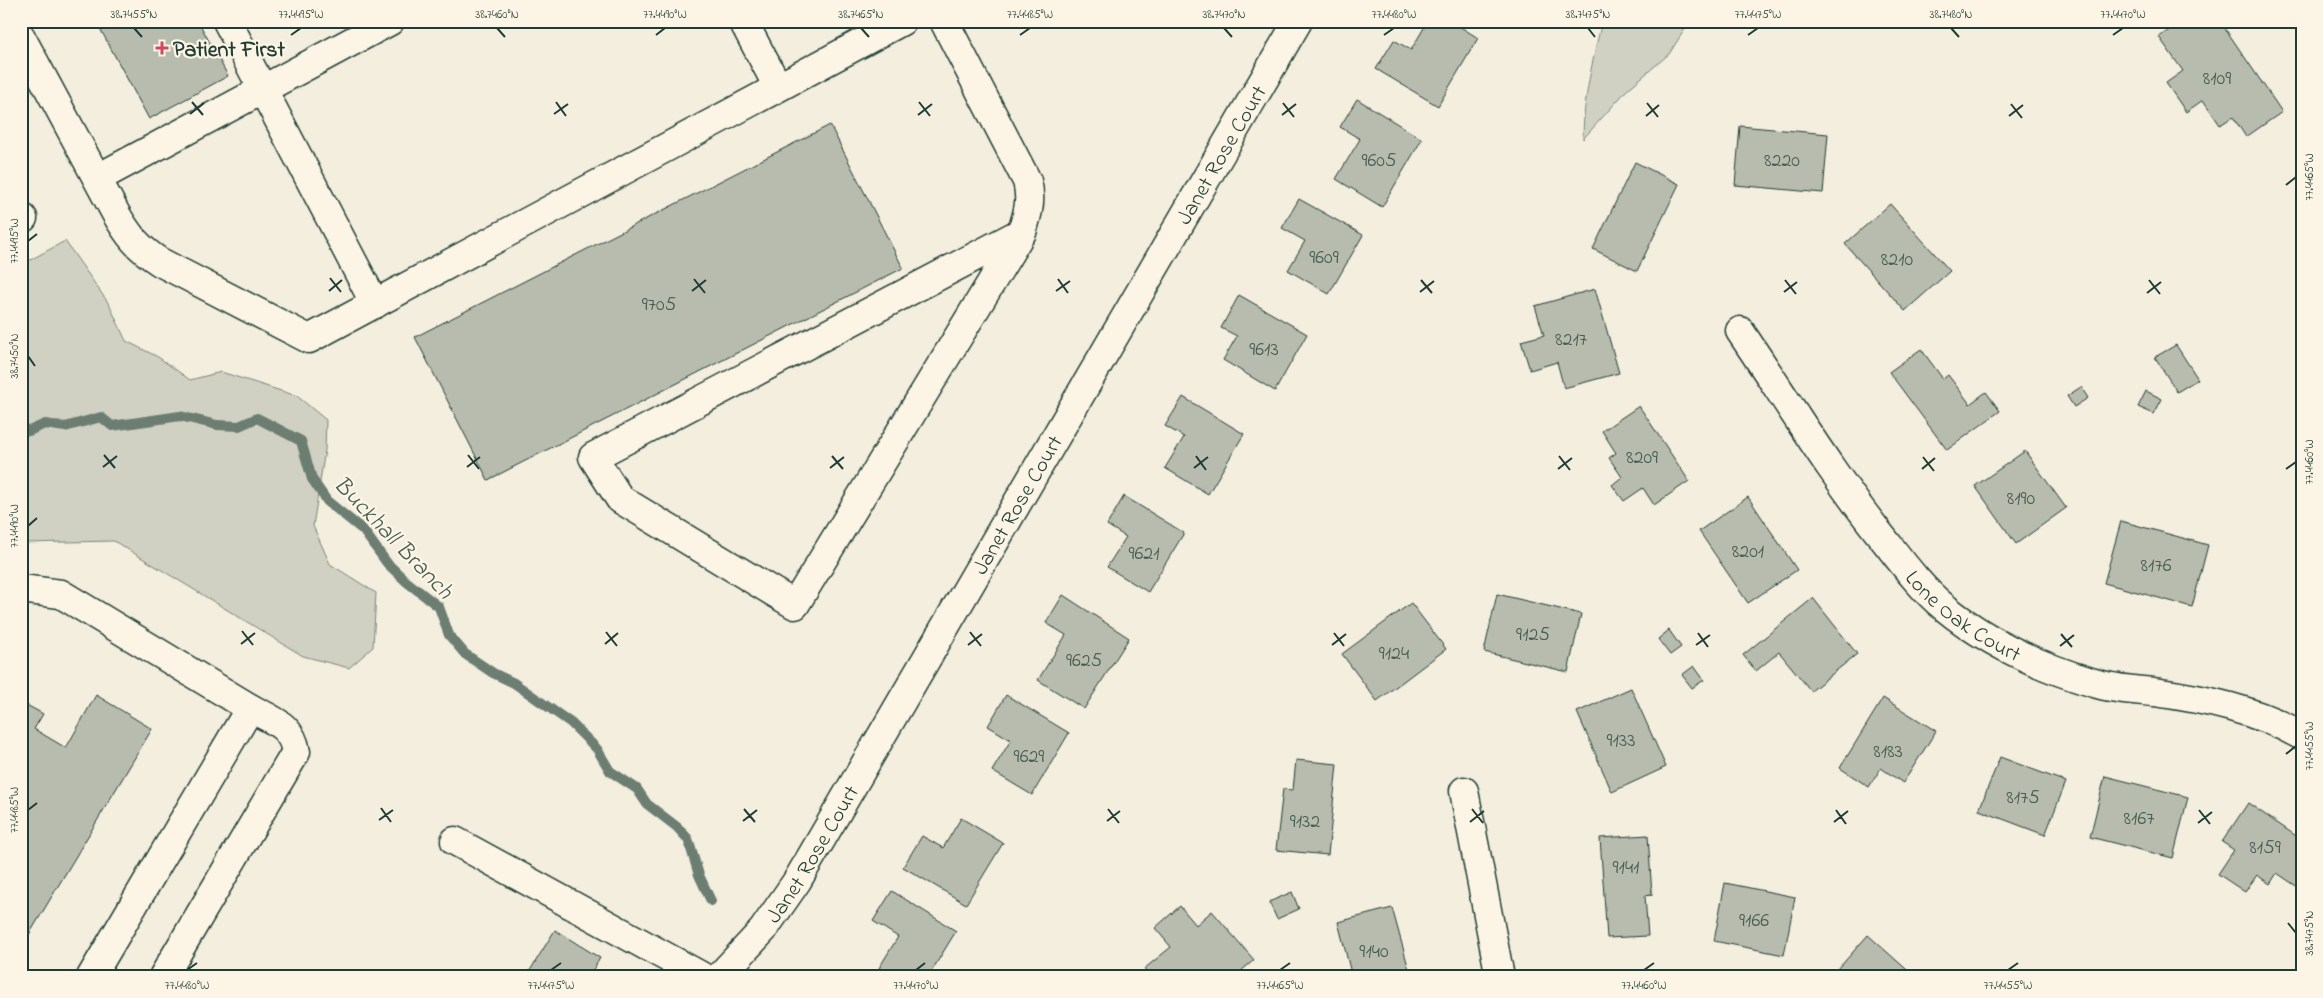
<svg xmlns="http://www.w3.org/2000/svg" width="2323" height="998" font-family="'Indie Flower',sans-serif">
	<rect width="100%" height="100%" fill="#f3eede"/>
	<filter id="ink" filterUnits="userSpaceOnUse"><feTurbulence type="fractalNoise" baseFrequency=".02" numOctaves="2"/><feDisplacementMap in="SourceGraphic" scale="10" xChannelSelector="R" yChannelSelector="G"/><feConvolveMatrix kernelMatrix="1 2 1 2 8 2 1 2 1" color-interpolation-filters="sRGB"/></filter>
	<g filter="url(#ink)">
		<path fill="#d0d1c2" stroke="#78877b" d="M1602,21H1690L1669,54L1627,90L1583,139C1583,99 1593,60 1602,21Z
			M65,241L109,304L126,341L158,357L190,380L221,372L297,396L326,420L325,450L313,526L330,564L376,593L373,647L349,668L303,656L114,541L21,543V265Z"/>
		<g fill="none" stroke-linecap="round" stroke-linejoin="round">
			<path stroke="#6c7d72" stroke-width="10" d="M21,427L29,431L45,424L65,427L101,417L112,426L180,416L217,425L239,426L257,418L301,441L312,479L327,501L363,530L387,563L407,582L439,607L449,635L465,654L493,673L514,683L571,723L597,749L610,771L637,789L647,804L677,827L688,839L699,875L711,901"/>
		</g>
		<path fill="#b8bcae" stroke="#1f3d34" d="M96,21H198L228,76L149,119Z
			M1428,21H1451L1478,38L1438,106L1376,69L1394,40L1411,50Z
			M2182,21H2220L2282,112L2246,137L2233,117L2220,125L2203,100L2186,112L2166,83L2183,71L2159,37Z
			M1357,99L1422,139L1382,207L1336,179L1360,139L1340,127Z
			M830,125L903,268L488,480L415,337Z
			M1740,126L1828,134L1823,193L1735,185Z
			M1635,162L1679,184L1637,271L1593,249Z
			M1299,199L1363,235L1329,294L1288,270L1305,241L1282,228Z
			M1890,204L1950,271L1905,311L1845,244Z
			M1595,289L1619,373L1564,388L1557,362L1530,370L1521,341L1544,335L1535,306Z
			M1239,295L1307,334L1275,391L1223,360L1237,336L1221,328Z
			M2176,345L2198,379L2177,392L2155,357Z
			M1921,349L1943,379L1948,375L1970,404L1986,392L2000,411L1947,450L1889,372Z
			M2081,387L2088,398L2074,407L2067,396Z
			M2146,391L2162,399L2154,414L2138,407Z
			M1183,397L1244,434L1208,494L1165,468L1184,437L1165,426Z
			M1639,406L1689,481L1654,505L1643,488L1624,501L1612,485L1622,477L1609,458L1616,453L1602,431Z
			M2025,451L2066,508L2016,544L1975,486Z
			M1124,496L1184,533L1148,592L1107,567L1126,537L1107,525Z
			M1748,497L1797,570L1748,603L1699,531Z
			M2121,521L2208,545L2192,607L2104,583Z
			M1497,594L1581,614L1568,672L1484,652Z
			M1063,595L1129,638L1084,709L1038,680L1066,635L1046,623Z
			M1813,598L1857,654L1811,691L1779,652L1756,671L1743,655Z
			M1411,603L1446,649L1377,701L1342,654Z
			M1669,630L1681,647L1670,655L1658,639Z
			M1694,666L1704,680L1692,688L1682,675Z
			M1631,688L1666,767L1612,792L1577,712Z
			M96,695L152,729L21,948V702L43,714L34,729L66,748Z
			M1006,695L1069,733L1032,795L992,771L1011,740L988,726Z
			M1883,698L1936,731L1903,783L1881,768L1869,787L1840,768Z
			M2000,757L2066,782L2045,835L1979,810Z
			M1296,760L1337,764L1328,855L1276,850L1283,789L1293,790Z
			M2105,776L2188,797L2173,858L2090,837Z
			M2248,803L2302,840V890L2277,873L2270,884L2257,875L2245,892L2218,874L2234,850L2222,842Z
			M961,818L1003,843L966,904L903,867L922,836L943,848Z
			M1648,835L1652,895L1645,896L1648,936L1607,938L1600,838Z
			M1725,883L1795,897L1784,955L1714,941Z
			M892,891L956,931L928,977H893L879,968L898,937L873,921Z
			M1292,892L1299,909L1277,919L1269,902Z
			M1180,906L1196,925L1212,911L1254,960L1234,977H1150L1144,969L1171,947L1155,928Z
			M1392,908L1411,977H1352L1338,922Z
			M555,930L600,958L589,977H526Z
			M1868,935L1915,977H1831Z"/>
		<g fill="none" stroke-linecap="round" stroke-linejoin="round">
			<g stroke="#1f3d34" stroke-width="31">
				<g id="minor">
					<path d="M227,21L375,304"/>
					<path d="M743,21L778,87"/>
					<path d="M944,21L1027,181C1032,200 1028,213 1022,232"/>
					<path d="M21,37L115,212C128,235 138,248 160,262L309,339L902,21"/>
					<path d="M98,178L390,21"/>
					<path d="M21,219L23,218"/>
					<path d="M1022,232L795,605L620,499L593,457Z"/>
					<path id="s1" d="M1740,331C1788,402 1832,475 1886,542C1904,565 1922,589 1944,607C1987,642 2038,666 2091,682C2112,689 2133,690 2154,692C2205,699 2257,710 2302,736"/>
					<path d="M21,589L61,594L250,708"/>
					<path d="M1464,791L1500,977"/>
					<path d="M455,841L703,977"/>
					<path d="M91,977L250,708C272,720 292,725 296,752L163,977"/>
					<path id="s2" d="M719,977L763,930L797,881L1298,21"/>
				</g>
			</g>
			<use href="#minor" stroke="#fcf5e5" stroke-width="28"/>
		</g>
	</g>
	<path fill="none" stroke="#1f3d34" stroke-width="2" d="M134,28L142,37M497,28L505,37M861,28L869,37M1224,28L1232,37M1588,28L1595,37M1951,28L1959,37M291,35L301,28M656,35L665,28M1020,35L1030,28M1384,35L1394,28M1748,35L1758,28M2113,35L2123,28M192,102L203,115M556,102L566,116M919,102L930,116M1283,103L1294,117M1647,103L1658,117M2011,104L2022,118M190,114L204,103M554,114L568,104M918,115L932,104M1282,115L1296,104M1646,116L1659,105M2009,116L2023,105M2286,185L2296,177M28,241L37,234M330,278L341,292M694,279L705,293M1058,279L1068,293M1421,280L1432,293M1785,280L1796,294M2149,280L2160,294M329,291L342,280M692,291L706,280M1056,291L1070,281M1420,292L1434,281M1784,292L1797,282M2147,293L2161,282M28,356L35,366M104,455L115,468M468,455L479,469M832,456L843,469M1196,456L1206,470M1559,456L1570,470M1923,457L1934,471M103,467L117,456M467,467L480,457M830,468L844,457M1194,468L1208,457M1558,469L1572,458M1922,469L1935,458M2286,469L2296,462M28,526L37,518M242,631L253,645M606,632L617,646M970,632L981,646M1334,633L1344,646M1698,633L1708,647M2061,634L2072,647M241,644L255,633M605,644L618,633M968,645L982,634M1332,645L1346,634M1696,645L1710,635M2060,646L2074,635M2286,754L2296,746M381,808L391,822M744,809L755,822M1108,809L1119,823M1472,809L1483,823M28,810L37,803M1836,810L1846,824M2199,810L2210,824M379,820L393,810M743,821L757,810M1107,821L1120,811M1470,822L1484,811M1834,822L1848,811M2198,823L2212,812M2288,923L2296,933M187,970L197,963M551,970L561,963M916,970L925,963M1280,970L1290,963M1644,970L1654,963M2008,970L2018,963"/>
	<path fill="#d1495b" stroke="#fcf5e5" stroke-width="2" d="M159.5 40.5h5v5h5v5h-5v5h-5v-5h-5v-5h5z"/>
	<g text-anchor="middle" stroke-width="4.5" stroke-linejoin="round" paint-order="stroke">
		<g font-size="20" fill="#455d52">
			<text x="2217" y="84">8109</text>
			<text x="1379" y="166">9605</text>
			<text x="1782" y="166">8220</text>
			<text x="1324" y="263">9609</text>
			<text x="1897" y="265">8210</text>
			<text x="659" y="310">9705</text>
			<text x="1571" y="345">8217</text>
			<text x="1264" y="355">9613</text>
			<text x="1642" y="463">8209</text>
			<text x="2021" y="504">8190</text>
			<text x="1748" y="557">8201</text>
			<text x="1144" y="559">9621</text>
			<text x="2156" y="571">8176</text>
			<text x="1533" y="640">9125</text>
			<text x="1394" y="659">9124</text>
			<text x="1084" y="666">9625</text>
			<text x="1621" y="746">9133</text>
			<text x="1888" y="757">8183</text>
			<text x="1029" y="762">9629</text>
			<text x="2023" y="803">8175</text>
			<text x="2139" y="824">8167</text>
			<text x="1305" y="827">9132</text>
			<text x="2265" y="853">8159</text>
			<text x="1626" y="873">9141</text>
			<text x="1754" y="926">9166</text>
			<text x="1374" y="957">9140</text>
		</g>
		<g font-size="22" font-weight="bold" fill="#1f3d34" stroke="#fcf5e5" text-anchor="start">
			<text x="173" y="56">Patient First</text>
		</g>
		<g font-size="22" fill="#1f3d34" stroke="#fcf5e5">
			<text dy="8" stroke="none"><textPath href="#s2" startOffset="965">Janet Rose Court</textPath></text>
			<text dy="8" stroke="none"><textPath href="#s2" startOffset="560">Janet Rose Court</textPath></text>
			<text dy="8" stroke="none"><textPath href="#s1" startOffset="365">Lone Oak Court</textPath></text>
			<text dy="8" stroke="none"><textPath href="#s2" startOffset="155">Janet Rose Court</textPath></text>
		</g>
		<g font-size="24" font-style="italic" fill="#465d53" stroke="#fcf5e5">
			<text transform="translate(394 537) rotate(46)" y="8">Buckhall Branch</text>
		</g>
	</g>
	<rect width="2323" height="998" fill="none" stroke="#fcf5e5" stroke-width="55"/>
	<rect x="28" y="28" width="2268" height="942" fill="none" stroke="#1f3d34" stroke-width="2"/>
	<g font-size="12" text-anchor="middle" fill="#1f3d34">
		<text x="134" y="18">38.7455°N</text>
		<text x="301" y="18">77.4495°W</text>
		<text x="497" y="18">38.7460°N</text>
		<text x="665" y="18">77.4490°W</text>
		<text x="861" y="18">38.7465°N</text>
		<text x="1030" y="18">77.4485°W</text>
		<text x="1224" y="18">38.7470°N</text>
		<text x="1394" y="18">77.4480°W</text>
		<text x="1588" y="18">38.7475°N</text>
		<text x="1758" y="18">77.4475°W</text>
		<text x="1951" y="18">38.7480°N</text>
		<text x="2123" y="18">77.4470°W</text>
		<text transform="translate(2309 177) rotate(-90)" y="4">77.4465°W</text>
		<text transform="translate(14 241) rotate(-90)" y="4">77.4495°W</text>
		<text transform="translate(14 356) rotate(-90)" y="4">38.7450°N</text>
		<text transform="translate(2309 462) rotate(-90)" y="4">77.4460°W</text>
		<text transform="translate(14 526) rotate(-90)" y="4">77.4490°W</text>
		<text transform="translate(2309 746) rotate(-90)" y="4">77.4455°W</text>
		<text transform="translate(14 810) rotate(-90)" y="4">77.4485°W</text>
		<text transform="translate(2309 933) rotate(-90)" y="4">38.7475°N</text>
		<text x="187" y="989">77.4480°W</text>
		<text x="551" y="989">77.4475°W</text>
		<text x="916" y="989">77.4470°W</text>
		<text x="1280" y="989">77.4465°W</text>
		<text x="1644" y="989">77.4460°W</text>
		<text x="2008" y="989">77.4455°W</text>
	</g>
</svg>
